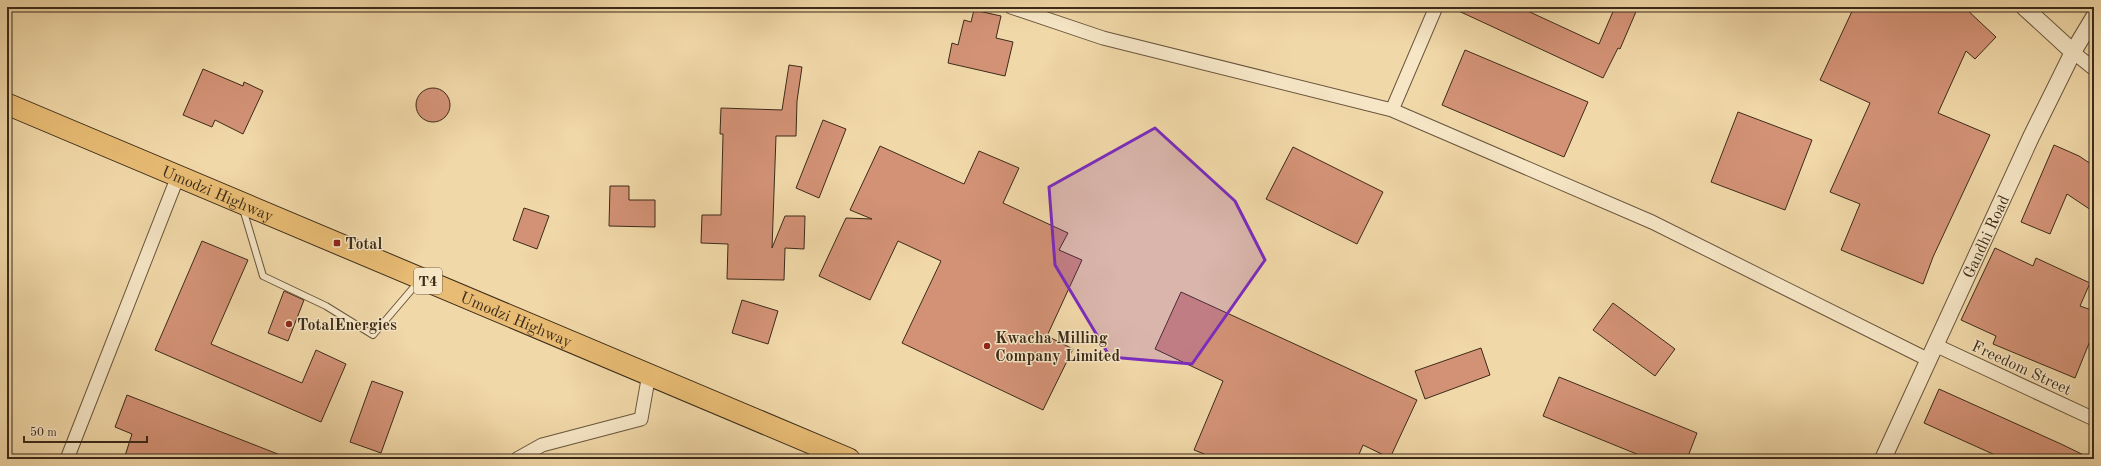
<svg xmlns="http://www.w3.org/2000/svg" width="2101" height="466" font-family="'Old Standard TT',serif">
	<rect width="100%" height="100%" fill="#f1d8a8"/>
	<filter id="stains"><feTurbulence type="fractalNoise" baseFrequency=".005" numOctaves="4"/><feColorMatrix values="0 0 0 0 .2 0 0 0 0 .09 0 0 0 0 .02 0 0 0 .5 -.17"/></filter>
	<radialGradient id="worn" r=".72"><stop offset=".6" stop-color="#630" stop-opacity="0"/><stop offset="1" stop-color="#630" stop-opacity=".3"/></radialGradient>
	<path fill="#d39276" stroke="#3c2b19" d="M1450,7H1519L1599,44L1615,7H1638L1620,49L1618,48L1603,78Z
		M1854,7H1964L1996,37L1975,59L1966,51L1938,113L1990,135L1933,257L1923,284L1841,250L1860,204L1830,192L1870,103L1820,80Z
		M974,10L1001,16L996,38L1013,42L1005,76L948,63L952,43L958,45L964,20L971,22Z
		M1465,50L1588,102L1564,157L1442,105Z
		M789,65L802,67L797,101L796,136H776L772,248L785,216H805L804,249L785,248L784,280L727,279L728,244L701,243L702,215H721L723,134H720L721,108L782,110Z
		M203,69L243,86L244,82L263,91L243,134L215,120L212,127L183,115Z
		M416 105a17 17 0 1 1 34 0a17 17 0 1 1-34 0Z
		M1738,112L1812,140L1785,210L1711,182Z
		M823,120L846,129L819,198L796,188Z
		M2054,145L2079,156L2094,166V212L2067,194L2050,234L2021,222Z
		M880,146L964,184L979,151L1019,168L1003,203L1068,233L1059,250L1082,260L1047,336L1073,349L1043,410L902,343L941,261L898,241L870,300L819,276L846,218L872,219L850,210Z
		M1293,147L1383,192L1357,244L1266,199Z
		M610,186H629V200H655V227L609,226Z
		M524,208L549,216L537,249L513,240Z
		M202,241L248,260L211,344L302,383L316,350L346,364L321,422L155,350Z
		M1995,248L2033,266L2036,258L2090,283L2080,306L2094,311V331L2075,378L1993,344L1996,336L1961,320Z
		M284,291L304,300L288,341L268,333Z
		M1181,292L1417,400L1390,458L1363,445L1357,459H1217L1194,450L1223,381L1155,349Z
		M742,300L778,311L768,344L732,333Z
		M1613,303L1675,349L1655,376L1593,330Z
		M1481,348L1490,375L1425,399L1415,371Z
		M1559,377L1697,433L1687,459H1649L1543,416Z
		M372,381L403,392L381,453L350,442Z
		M1939,389L2061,444L2092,459H2004L1924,423Z
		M127,395L288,458V459H124L132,434L115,427Z"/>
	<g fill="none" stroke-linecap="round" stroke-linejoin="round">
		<g stroke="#69563d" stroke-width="8">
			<path id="service" d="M243,209L263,276L326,306L373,335L419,281"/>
		</g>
		<g stroke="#69563d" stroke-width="15">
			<path id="minor" d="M1011,7L1103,38L1392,110L1652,222L1929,360
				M2073,52L2094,69
				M1392,110L1436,7
				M1935,345L2094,419
				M67,459L178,176
				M517,459L542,445L641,419L649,374"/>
		</g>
		<g stroke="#69563d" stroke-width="18">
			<g id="tertiary">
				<path d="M2024,7L2073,52"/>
				<path id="s1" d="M1883,459L2031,137L2073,52L2094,17"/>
			</g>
		</g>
		<g stroke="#3c2b19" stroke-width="23">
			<g id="trunk">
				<path id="s2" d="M7,104L849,459"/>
			</g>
		</g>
		<use href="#service" stroke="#f6e6c6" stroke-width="6"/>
		<use href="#minor" stroke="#f6e6c6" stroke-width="13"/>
		<use href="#tertiary" stroke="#f6e6c6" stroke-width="16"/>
		<use href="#trunk" stroke="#e8bc74" stroke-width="21"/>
	</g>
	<path fill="#7b2cbf" fill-opacity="0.2" stroke="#7b2cbf" stroke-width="3" stroke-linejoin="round" d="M1155,128L1235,201L1265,260L1192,364L1110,357L1055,265L1049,187Z"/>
	<g fill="#8f2418" stroke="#f6e6c6" stroke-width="1.5">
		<rect x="333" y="239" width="8" height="8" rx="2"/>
		<circle cx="289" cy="324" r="4"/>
		<circle cx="987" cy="346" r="4"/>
	</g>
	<g text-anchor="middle" stroke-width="3" stroke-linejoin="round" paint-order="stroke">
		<rect fill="#f6e6c6" stroke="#74634d" stroke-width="1" x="414" y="268" width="28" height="26" rx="3"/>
		<g font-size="15" font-weight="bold" fill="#3c2b19">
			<text x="428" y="286">T4</text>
		</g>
		<g font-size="16" fill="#3c2b19" stroke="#f6e6c6">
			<text dy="6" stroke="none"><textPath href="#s2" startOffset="229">Umodzi Highway</textPath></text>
			<text dy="6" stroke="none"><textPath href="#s1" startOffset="245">Gandhi Road</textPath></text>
			<text dy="6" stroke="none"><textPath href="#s2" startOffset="553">Umodzi Highway</textPath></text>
			<text transform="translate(2022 367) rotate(25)" y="6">Freedom Street</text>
		</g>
		<g font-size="16" font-weight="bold" fill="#3c2b19" stroke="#f6e6c6" text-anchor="start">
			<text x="345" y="249">Total</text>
			<text x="297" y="330">TotalEnergies</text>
			<text x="995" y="343">Kwacha Milling<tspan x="995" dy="18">Company Limited</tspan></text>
		</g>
	</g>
	<rect width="2101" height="466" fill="none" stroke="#f1d8a8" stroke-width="24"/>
	<rect x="8" y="8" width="2085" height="450" fill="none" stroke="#3c2b19" stroke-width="2"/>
	<rect x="12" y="12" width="2077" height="442" fill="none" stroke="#3c2b19"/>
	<path d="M24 436v6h123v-6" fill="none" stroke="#3c2b19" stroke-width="2"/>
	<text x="30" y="436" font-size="12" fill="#3c2b19" stroke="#f6e6c6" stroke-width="3" paint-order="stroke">50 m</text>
	<rect width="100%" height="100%" filter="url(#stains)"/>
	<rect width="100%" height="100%" fill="url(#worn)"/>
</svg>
